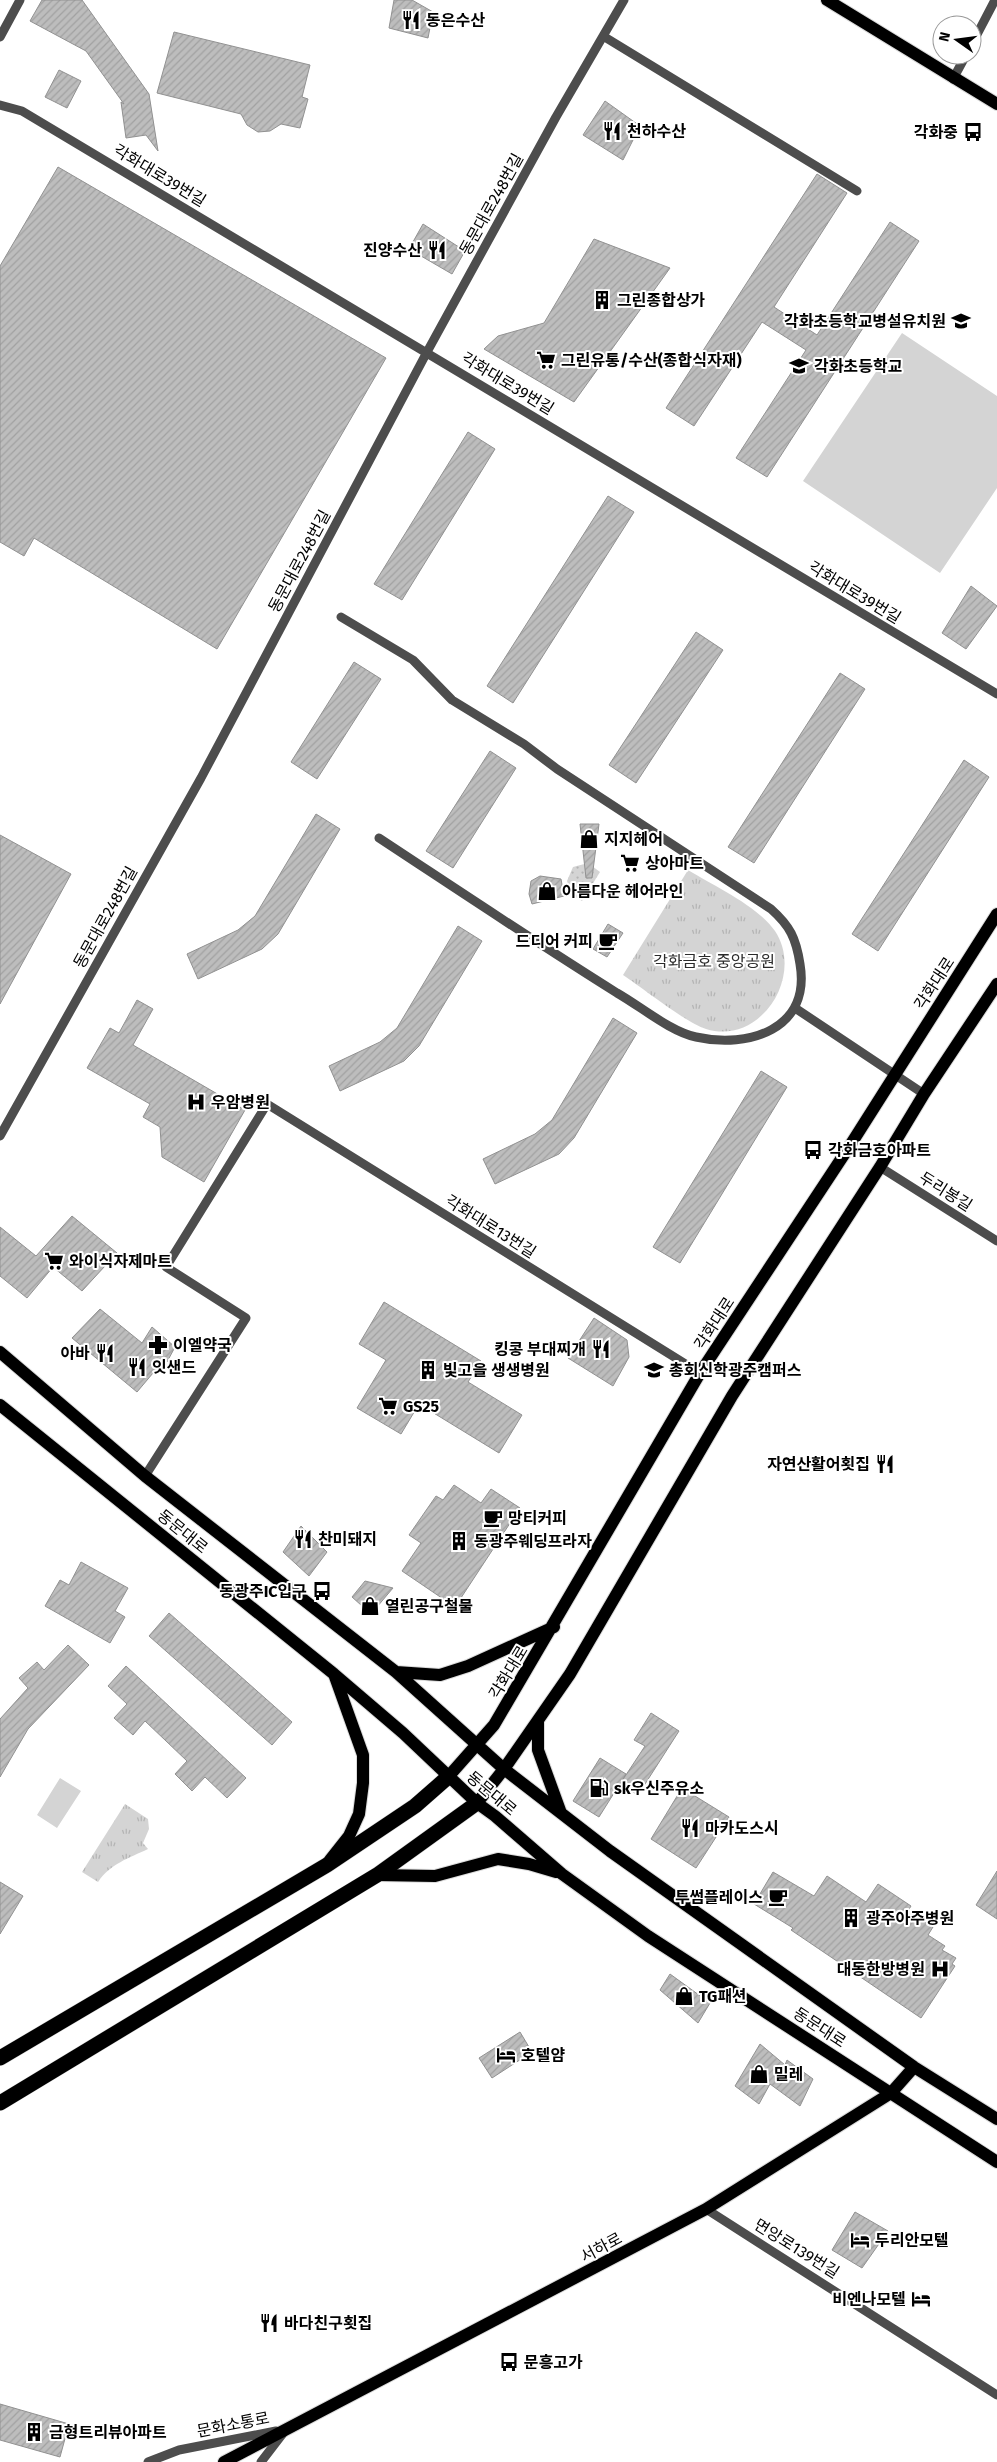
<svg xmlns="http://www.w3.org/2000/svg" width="997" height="2462" font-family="'Fira Sans','Noto Sans KR',sans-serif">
	<defs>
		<pattern id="grass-dots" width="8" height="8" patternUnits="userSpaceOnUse" patternTransform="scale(1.25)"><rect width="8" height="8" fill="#d4d4d4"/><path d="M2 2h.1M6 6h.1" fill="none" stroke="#b4b4b4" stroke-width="1.8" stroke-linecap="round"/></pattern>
		<pattern id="park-tufts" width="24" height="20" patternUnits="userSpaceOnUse" patternTransform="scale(1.25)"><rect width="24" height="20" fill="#d4d4d4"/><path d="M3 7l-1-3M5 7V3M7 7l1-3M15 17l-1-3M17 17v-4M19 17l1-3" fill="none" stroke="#b4b4b4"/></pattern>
		<pattern id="building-hatch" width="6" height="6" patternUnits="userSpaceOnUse" patternTransform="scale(1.25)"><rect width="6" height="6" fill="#bdbdbd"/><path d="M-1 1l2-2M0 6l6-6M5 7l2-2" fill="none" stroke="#a1a1a1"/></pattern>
	</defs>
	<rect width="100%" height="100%" fill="#fff"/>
	<path fill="url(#grass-dots)" d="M588,863L600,872L582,901L571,894L567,881L573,867Z"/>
	<path fill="url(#park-tufts)" d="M688,870C714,886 758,906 775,931C805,976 760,1046 706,1029C685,1022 644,989 623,975Z
		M125,1804L148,1819L149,1829L143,1843L148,1849C129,1858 110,1864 98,1882L82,1872Z"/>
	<path fill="#d4d4d4" d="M902,333L997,396V488L940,573L803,481Z
		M60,1778L81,1791L57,1828L37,1815Z"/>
	<path fill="url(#building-hatch)" stroke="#919191" d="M42,0H82L149,94L158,151L146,135L126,138L121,102L124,104L86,51L30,21Z
		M394,0H412L433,12L428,38L389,28Z
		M174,32L310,65L302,97L308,99L300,128L281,124L270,131L258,132L247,125L241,114L157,93Z
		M59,70L81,81L67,108L45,97Z
		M605,101L640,126L623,160L583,135Z
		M58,167L386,358L217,649L34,538L24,556L0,542V266Z
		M817,174L847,193L774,307L817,335L890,222L919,241L767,477L736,458L806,350L762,322L694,426L666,408Z
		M423,224L465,251L452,274L409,249Z
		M594,239L670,268L574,402L484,349L498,336L544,323Z
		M468,432L495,449L402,600L374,584Z
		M608,496L634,512L513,703L487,686Z
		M971,586L997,606L966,649L942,633Z
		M696,632L723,650L636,783L609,765Z
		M354,662L381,679L317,779L291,762Z
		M840,673L865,689L754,863L728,847Z
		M490,751L516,768L453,868L426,851Z
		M964,760L989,777L878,951L852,934Z
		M316,814L340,829L278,934L262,949L198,979L187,954L238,930L255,916Z
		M580,824H599L592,878H586Z
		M0,835L71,874L0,1004Z
		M540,876L561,879L564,896L532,904L529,894L531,881Z
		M608,924L623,933L607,957L593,949Z
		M458,926L482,941L419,1046L404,1061L340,1091L329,1066L380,1042L397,1028Z
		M137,1000L153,1009L133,1045L245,1110L204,1182L162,1157L160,1127L143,1117L150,1104L87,1068L110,1028L119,1033Z
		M613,1018L637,1033L574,1138L559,1154L495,1184L483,1159L535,1134L552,1120Z
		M761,1071L787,1087L680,1263L653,1247Z
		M72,1216L117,1253L82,1291L53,1267L27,1298L0,1276V1227L36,1256Z
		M384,1302L481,1361L468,1382L522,1415L499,1453L419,1404L401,1434L357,1408L386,1360L359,1344Z
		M100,1309L142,1343L152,1327L175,1347L167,1362L164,1360L137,1392L72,1338Z
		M594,1318L627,1340L629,1357L613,1386L568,1358Z
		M454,1485L481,1503L491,1489L520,1508L455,1607L402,1571L421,1543L409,1535L436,1496L443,1500Z
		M301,1526L327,1552L309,1576L283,1552Z
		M81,1562L128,1588L115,1611L125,1617L110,1643L45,1606L60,1580L69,1585Z
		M365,1581L393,1588L371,1614L352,1597Z
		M169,1613L292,1722L272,1745L149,1636Z
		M68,1645L89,1665L28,1729L0,1777V1719L28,1688L19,1678L37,1662L44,1670Z
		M126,1666L246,1778L227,1798L205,1777L192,1791L175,1774L187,1761L145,1721L133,1735L114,1718L127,1704L108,1686Z
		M651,1713L679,1731L638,1795L620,1784L645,1746L634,1740Z
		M600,1758L626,1774L599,1817L573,1801Z
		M682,1788L729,1817L696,1868L651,1839Z
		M997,1871V1919L976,1905Z
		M773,1872L814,1896L827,1876L866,1902L878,1884L911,1906L908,1911L933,1927L928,1935L945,1946L942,1950L956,1958L952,1964L955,1966L921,2018L791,1930L793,1928L754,1904Z
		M0,1882L23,1896L0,1934Z
		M670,1974L710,2003L698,2023L660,1990Z
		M520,2032L532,2052L492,2078L479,2058Z
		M760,2044L785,2065L787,2060L813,2079L800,2106L770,2084L759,2104L735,2086Z
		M855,2212L888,2231L862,2268L832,2250Z
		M0,2404L69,2424L60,2457L0,2440Z"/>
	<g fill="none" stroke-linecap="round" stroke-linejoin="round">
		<g stroke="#dbdbdb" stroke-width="14">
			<path id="major" d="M827,0L997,104
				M0,1352L145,1476L396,1672L504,1769L610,1851L914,2067L997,2119
				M0,1405L334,1674L403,1733L477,1803L495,1816L562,1874L648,1936L997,2162
				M396,1672L440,1675L468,1666L554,1627
				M538,1720V1750L561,1813
				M448,1777L494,1725L700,1373L851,1144L997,914
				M477,1803L504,1769L570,1674L732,1396L880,1167L924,1094L997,984
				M330,1860L349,1836L359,1814L363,1783V1755L334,1674
				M377,1875L435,1876L498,1859L529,1864L556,1872
				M224,2462L706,2209L891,2093L914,2067"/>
		</g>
		<g stroke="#dbdbdb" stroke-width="16">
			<path id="highway" d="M0,2058L327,1865L415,1806L448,1777
				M0,2103L377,1875L477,1803"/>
		</g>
		<path stroke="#4d4d4d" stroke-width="9" d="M603,36L857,191
			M0,37L20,0
			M972,44L995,0
			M953,79L966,55
			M0,105L22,111L997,694
			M341,617L413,660L452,700L524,744L557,769L771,909C790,926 796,938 800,964C811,1029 749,1049 696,1037C671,1032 640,1006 617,993C537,943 458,890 379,838
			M795,1008L924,1094
			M0,1136L201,778L427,352L556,117L624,0
			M880,1167L997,1241
			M145,1476L246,1318L166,1267L267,1104L700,1373
			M706,2209L997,2395
			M148,2462L179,2450L276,2431
			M261,2462L284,2432"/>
		<use href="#major" stroke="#000" stroke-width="12"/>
		<use href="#highway" stroke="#000" stroke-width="15"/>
	</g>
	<defs>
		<g id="restaurant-bare" transform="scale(1.5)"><path d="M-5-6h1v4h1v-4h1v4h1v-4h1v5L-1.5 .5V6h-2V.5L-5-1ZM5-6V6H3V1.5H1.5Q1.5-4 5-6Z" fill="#000" stroke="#fff" stroke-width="2.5" paint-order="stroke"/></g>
		<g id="bus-bare" transform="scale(1.5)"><path d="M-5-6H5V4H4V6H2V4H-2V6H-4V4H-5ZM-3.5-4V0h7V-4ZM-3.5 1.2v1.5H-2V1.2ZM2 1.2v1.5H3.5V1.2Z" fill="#000" stroke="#fff" stroke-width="2.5" paint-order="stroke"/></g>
		<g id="building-bare" transform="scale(1.5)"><path d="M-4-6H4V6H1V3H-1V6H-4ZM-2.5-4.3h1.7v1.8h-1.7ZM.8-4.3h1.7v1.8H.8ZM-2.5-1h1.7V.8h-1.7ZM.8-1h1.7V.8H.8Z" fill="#000" stroke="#fff" stroke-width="2.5" paint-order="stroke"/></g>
		<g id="school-bare" transform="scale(1.5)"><path d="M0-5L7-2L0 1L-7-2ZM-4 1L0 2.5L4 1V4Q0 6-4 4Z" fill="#000" stroke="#fff" stroke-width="2.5" paint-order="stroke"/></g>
		<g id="supermarket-bare" transform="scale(1.5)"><path d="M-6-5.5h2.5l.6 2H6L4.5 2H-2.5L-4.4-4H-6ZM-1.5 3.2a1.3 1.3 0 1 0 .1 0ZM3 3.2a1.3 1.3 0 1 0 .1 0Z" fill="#000" stroke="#fff" stroke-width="2.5" paint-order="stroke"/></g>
		<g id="shop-bare" transform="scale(1.5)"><path d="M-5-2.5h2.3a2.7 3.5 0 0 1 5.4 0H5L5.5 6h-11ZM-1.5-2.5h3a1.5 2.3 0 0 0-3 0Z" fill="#000" stroke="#fff" stroke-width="2.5" paint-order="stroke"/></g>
		<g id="cafe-bare" transform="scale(1.5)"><path d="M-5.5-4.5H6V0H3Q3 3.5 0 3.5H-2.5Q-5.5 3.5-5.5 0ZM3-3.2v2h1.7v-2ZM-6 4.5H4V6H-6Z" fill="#000" stroke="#fff" stroke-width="2.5" paint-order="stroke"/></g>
		<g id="hospital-bare" transform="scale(1.5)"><path d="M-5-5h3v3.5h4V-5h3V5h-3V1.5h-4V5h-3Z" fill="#000" stroke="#fff" stroke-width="2.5" paint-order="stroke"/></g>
		<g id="pharmacy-bare" transform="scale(1.5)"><path d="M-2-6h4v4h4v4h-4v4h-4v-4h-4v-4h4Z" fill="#000" stroke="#fff" stroke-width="2.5" paint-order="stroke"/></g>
		<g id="fuel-bare" transform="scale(1.5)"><path d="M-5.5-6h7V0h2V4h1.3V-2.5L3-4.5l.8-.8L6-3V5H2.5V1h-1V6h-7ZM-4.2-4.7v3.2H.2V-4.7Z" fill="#000" stroke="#fff" stroke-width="2.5" paint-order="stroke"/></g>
		<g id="hotel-bare" transform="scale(1.5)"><path d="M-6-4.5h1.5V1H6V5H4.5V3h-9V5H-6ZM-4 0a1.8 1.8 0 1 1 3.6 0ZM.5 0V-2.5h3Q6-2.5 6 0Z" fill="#000" stroke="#fff" stroke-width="2.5" paint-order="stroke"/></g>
	</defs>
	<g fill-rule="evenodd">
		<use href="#restaurant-bare" x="411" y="20"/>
		<use href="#restaurant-bare" x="612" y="131"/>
		<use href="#bus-bare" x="973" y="132"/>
		<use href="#restaurant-bare" x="437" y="250"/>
		<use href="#building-bare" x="602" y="300"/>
		<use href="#school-bare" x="961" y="321"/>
		<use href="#supermarket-bare" x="546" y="360"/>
		<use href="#school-bare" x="799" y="366"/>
		<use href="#shop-bare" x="589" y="839"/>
		<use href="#supermarket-bare" x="630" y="863"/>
		<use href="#shop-bare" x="547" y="891"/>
		<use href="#cafe-bare" x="608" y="941"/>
		<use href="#hospital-bare" x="196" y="1102"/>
		<use href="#bus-bare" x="813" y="1150"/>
		<use href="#supermarket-bare" x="54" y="1261"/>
		<use href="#pharmacy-bare" x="158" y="1345"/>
		<use href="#restaurant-bare" x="601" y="1349"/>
		<use href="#restaurant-bare" x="105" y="1353"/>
		<use href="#restaurant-bare" x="137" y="1367"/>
		<use href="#building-bare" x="428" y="1370"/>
		<use href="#school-bare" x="654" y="1370"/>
		<use href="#supermarket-bare" x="388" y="1406"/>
		<use href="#restaurant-bare" x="885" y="1464"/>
		<use href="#cafe-bare" x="493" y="1518"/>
		<use href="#restaurant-bare" x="303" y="1539"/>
		<use href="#building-bare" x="459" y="1541"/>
		<use href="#bus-bare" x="322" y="1591"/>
		<use href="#shop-bare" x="370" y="1606"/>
		<use href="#fuel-bare" x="599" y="1788"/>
		<use href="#restaurant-bare" x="690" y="1828"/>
		<use href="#cafe-bare" x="778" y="1897"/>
		<use href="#building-bare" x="851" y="1918"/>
		<use href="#hospital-bare" x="940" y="1969"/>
		<use href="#shop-bare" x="684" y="1996"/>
		<use href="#hotel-bare" x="506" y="2055"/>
		<use href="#shop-bare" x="759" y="2074"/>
		<use href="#hotel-bare" x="860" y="2240"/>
		<use href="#hotel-bare" x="921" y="2299"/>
		<use href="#restaurant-bare" x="269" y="2323"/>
		<use href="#bus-bare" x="509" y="2362"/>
		<use href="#building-bare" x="34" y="2432"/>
	</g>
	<g text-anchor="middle" stroke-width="4" stroke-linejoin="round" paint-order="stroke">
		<g font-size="16" font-weight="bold" fill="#000" stroke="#fff" text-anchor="start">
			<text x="426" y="26">동은수산</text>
			<text x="627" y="137">천하수산</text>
			<text x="958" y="138" text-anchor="end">각화중</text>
			<text x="422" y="256" text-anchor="end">진양수산</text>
			<text x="617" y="306">그린종합상가</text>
			<text x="946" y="327" text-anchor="end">각화초등학교병설유치원</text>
			<text x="561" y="366">그린유통/수산(종합식자재)</text>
			<text x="814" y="372">각화초등학교</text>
			<text x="604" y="845">지지헤어</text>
			<text x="645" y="869">상아마트</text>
			<text x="562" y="897">아름다운 헤어라인</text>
			<text x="593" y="947" text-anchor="end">드디어 커피</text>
			<text x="211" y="1108">우암병원</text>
			<text x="828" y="1156">각화금호아파트</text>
			<text x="69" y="1267">와이식자제마트</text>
			<text x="173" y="1351">이엘약국</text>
			<text x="586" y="1355" text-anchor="end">킹콩 부대찌개</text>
			<text x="90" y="1359" text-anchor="end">아바</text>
			<text x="152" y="1373">잇샌드</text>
			<text x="443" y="1376">빛고을 생생병원</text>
			<text x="669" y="1376">총회신학광주캠퍼스</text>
			<text x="403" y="1412">GS25</text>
			<text x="870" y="1470" text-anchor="end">자연산활어횟집</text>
			<text x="508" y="1524">망티커피</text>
			<text x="318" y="1545">찬미돼지</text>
			<text x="474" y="1547">동광주웨딩프라자</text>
			<text x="307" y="1597" text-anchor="end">동광주IC입구</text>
			<text x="385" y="1612">열린공구철물</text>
			<text x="614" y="1794">sk우신주유소</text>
			<text x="705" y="1834">마카도스시</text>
			<text x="763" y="1903" text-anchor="end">투썸플레이스</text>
			<text x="866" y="1924">광주아주병원</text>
			<text x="925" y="1975" text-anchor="end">대동한방병원</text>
			<text x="699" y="2002">TG패션</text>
			<text x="521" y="2061">호텔얌</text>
			<text x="774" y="2080">밀레</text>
			<text x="875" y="2246">두리안모텔</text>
			<text x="906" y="2305" text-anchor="end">비엔나모텔</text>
			<text x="284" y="2329">바다친구횟집</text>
			<text x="524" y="2368">문흥고가</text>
			<text x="49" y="2438">금형트리뷰아파트</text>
		</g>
		<g font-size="16" fill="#000" stroke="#fff">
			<text transform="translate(160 175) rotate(31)" y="6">각화대로39번길</text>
			<text transform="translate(491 204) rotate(-61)" y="6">동문대로248번길</text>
			<text transform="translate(508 383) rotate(31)" y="6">각화대로39번길</text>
			<text transform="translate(299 561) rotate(-62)" y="6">동문대로248번길</text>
			<text transform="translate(855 592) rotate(31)" y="6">각화대로39번길</text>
			<text transform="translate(105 917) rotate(-61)" y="6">동문대로248번길</text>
			<text transform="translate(934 983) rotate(-57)" y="6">각화대로</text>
			<text transform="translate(946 1191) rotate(32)" y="6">두리봉길</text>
			<text transform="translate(491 1226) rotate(32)" y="6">각화대로13번길</text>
			<text transform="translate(714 1323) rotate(-57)" y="6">각화대로</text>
			<text transform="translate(183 1531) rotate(39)" y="6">동문대로</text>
			<text transform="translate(508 1672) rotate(-59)" y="6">각화대로</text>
			<text transform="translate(492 1793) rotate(40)" y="6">동문대로</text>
			<text transform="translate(820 2027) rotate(33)" y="6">동문대로</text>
			<text transform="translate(601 2247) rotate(-28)" y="6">서하로</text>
			<text transform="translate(797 2248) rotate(32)" y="6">면앙로139번길</text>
			<text transform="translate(233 2424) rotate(-11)" y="6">문화소통로</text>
		</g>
		<g font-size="16" fill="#2b2b2b" stroke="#fff">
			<text x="714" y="967">각화금호 중앙공원</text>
		</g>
	</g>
	<g transform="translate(957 40) rotate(284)"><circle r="24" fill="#ffffff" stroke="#999999"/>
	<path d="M0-4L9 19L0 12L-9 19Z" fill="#000000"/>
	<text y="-8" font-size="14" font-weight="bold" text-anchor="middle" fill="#000000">N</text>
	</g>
</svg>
